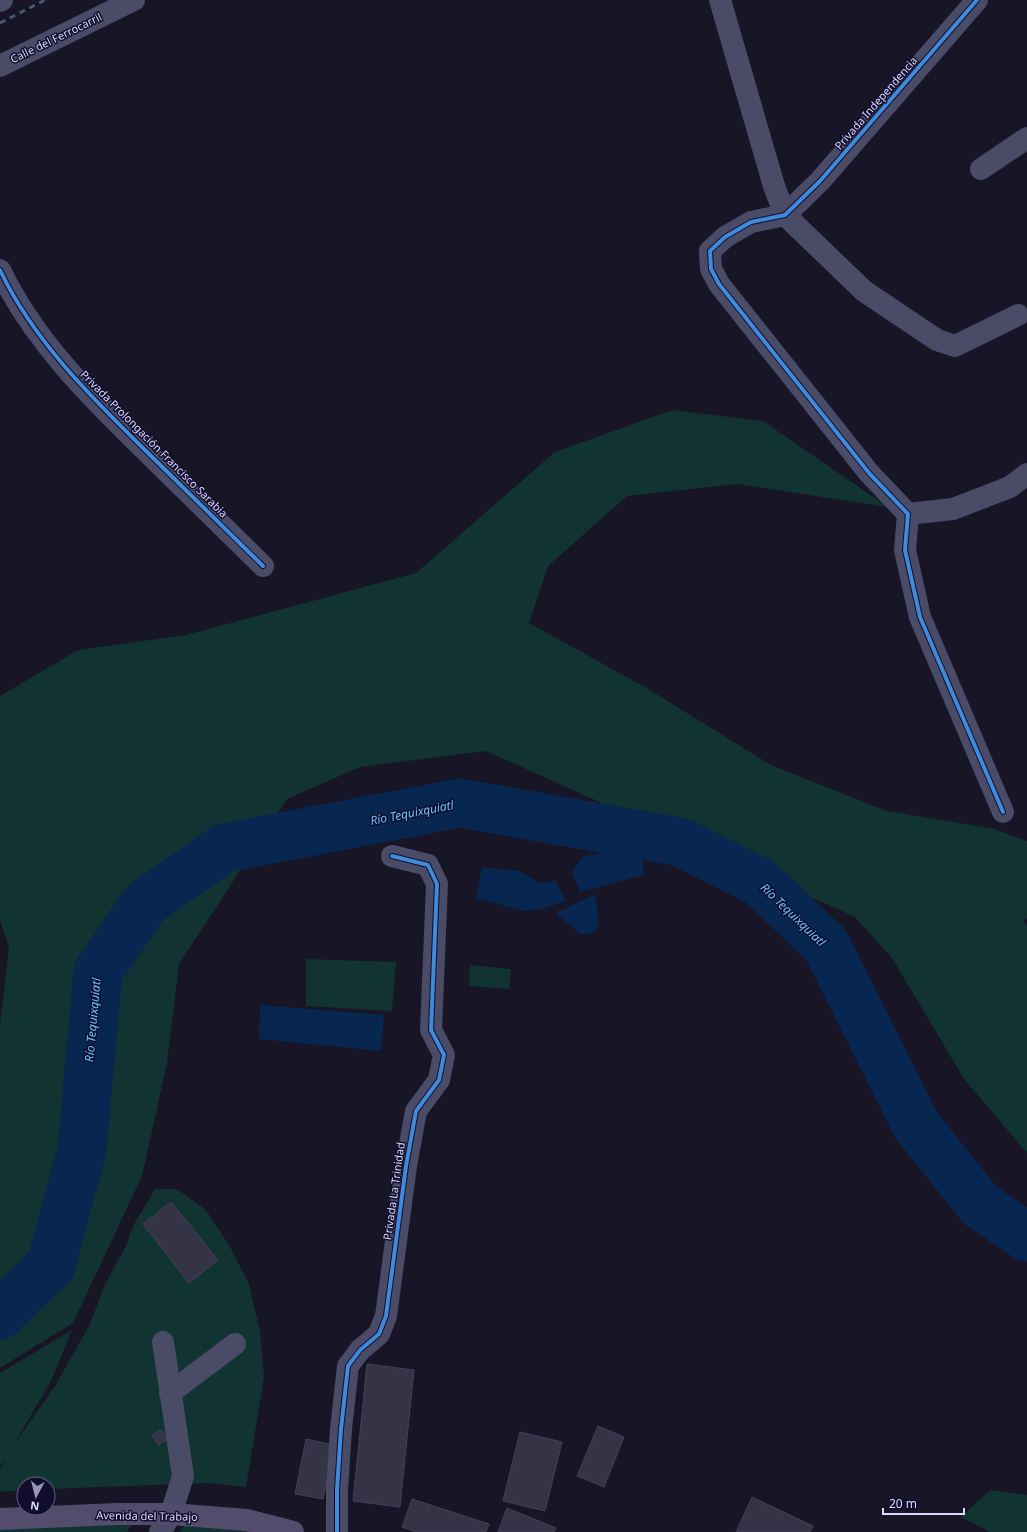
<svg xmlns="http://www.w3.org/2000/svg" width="1027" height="1532" font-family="'Noto Sans',sans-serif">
	<rect width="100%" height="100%" fill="#171526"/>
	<path fill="#113331" d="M672,410L763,421L888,507L737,484L627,496L548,566L529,623L645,687L771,765L887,811L995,829L1027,841V918L1023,921L1027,926V1153L964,1079L892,958L855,917L486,751L360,767L287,799L179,964L167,1063L142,1176L73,1323L0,1368V1026L9,947L0,921V696L78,650L186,635L416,573L555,452Z
		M306,959L396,962L392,1011L306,1006Z
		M470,965L511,969L509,989L469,986Z
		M155,1189H177L206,1210L229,1245L249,1284L260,1331L264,1377L246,1487L207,1483L48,1489V1484H24V1490L0,1492V1470L6,1458L0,1466V1373L72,1330L52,1379L13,1446L55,1386L90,1324L105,1284L126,1246L133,1226Z
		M990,1490L1027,1495V1532H990L961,1517Z
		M137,1519L126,1532H0V1525Z
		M186,1523L266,1532H180Z"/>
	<path fill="#082750" d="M619,850L643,860L644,875L580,892L571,872L584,856Z
		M482,867L520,871L540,883L556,881L565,901L543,909L524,911L476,898Z
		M595,894L599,927L591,934H580L556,913Z
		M260,1005L384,1015L381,1051L259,1039Z"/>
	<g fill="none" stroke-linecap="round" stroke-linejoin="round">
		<path stroke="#082750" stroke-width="49" d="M0,1315L51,1265L82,1150L98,972L145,903L224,848L460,803L680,842L760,882L826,945L916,1125L980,1205L1027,1237"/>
	</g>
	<path fill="#353447" stroke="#43405a" d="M171,1202L218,1260L189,1283L143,1224Z
		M367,1364L414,1370L400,1507L353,1501Z
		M598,1426L624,1437L604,1487L577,1476Z
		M161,1430L167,1440L158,1445L152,1435Z
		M520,1432L562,1442L545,1511L503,1501Z
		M306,1439L334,1445L323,1499L295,1494Z
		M752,1497L813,1526L810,1532H736Z
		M412,1499L489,1524L486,1532H416L402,1527Z
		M507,1508L556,1528L554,1532H498Z"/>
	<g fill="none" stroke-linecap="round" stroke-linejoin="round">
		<path stroke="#494b67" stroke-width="22" d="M720,0L774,186L785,215L864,291L937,340L955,346L1018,315
			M977,0L820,181L785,215L751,222L725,237L710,251L711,269L719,284L869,473L908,514L905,550L920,617L1003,812
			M0,1L2,0
			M0,66L134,0
			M981,169L1027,138
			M0,270C33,340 91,397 146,451C185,489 224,528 263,566
			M908,514L953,509L1010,487L1027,474
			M170,1393L235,1344
			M160,1532L171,1514L183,1476L163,1342
			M337,1532V1490L341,1429L348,1366L360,1350L379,1334L386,1316L406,1166L416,1111L439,1080L444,1055L431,1030L437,884L428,865L392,856"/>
		<path stroke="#534c6c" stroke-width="22" d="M0,1519L117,1514H171L247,1520L293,1532"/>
		<path stroke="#435c6f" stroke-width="3" stroke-dasharray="6 5" stroke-linecap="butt" d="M0,23L45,0"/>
		<g stroke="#110e2d" stroke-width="6">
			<path id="cycleway" d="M977,0L820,181L785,215L751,222L725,237L710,251L711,269L719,284L869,473L908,514L905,550L920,617L1003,812
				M0,270C33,340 91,397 146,451C185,489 224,528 263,566
				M337,1532V1490L341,1429L348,1366L360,1350L379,1334L386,1316L406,1166L416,1111L439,1080L444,1055L431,1030L437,884L428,865L392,856"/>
		</g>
		<use href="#cycleway" stroke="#408adc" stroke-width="4"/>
	</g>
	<g text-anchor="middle" stroke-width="3" stroke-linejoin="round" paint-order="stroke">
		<g font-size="11" fill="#dbdaff" stroke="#110e2d">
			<text transform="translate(56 38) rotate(-26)" y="4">Calle del Ferrocarril</text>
			<text transform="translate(876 103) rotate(-49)" y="4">Privada Independencia</text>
			<text transform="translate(154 444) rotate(45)" y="4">Privada Prolongación Francisco Sarabia</text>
			<text transform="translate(394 1191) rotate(-82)" y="4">Privada La Trinidad</text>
			<text transform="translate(147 1516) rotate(1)" y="4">Avenida del Trabajo</text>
		</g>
		<g font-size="12" font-style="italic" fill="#68c6ff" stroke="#110e2d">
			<text transform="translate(412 813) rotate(-11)" y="4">Río Tequixquiatl</text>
			<text transform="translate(793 915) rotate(44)" y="4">Río Tequixquiatl</text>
			<text transform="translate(93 1020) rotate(-85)" y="4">Río Tequixquiatl</text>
		</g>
	</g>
	<g transform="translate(36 1496) rotate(187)"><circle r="19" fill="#110e2d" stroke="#626081"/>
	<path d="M0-3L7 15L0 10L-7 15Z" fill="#9695b3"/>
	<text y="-6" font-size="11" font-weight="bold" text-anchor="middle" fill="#dbdaff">N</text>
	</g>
	<path d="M883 1508v6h81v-6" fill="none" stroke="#dbdaff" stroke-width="2"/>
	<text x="889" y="1508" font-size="12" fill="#dbdaff" stroke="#110e2d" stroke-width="3" paint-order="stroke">20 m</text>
</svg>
